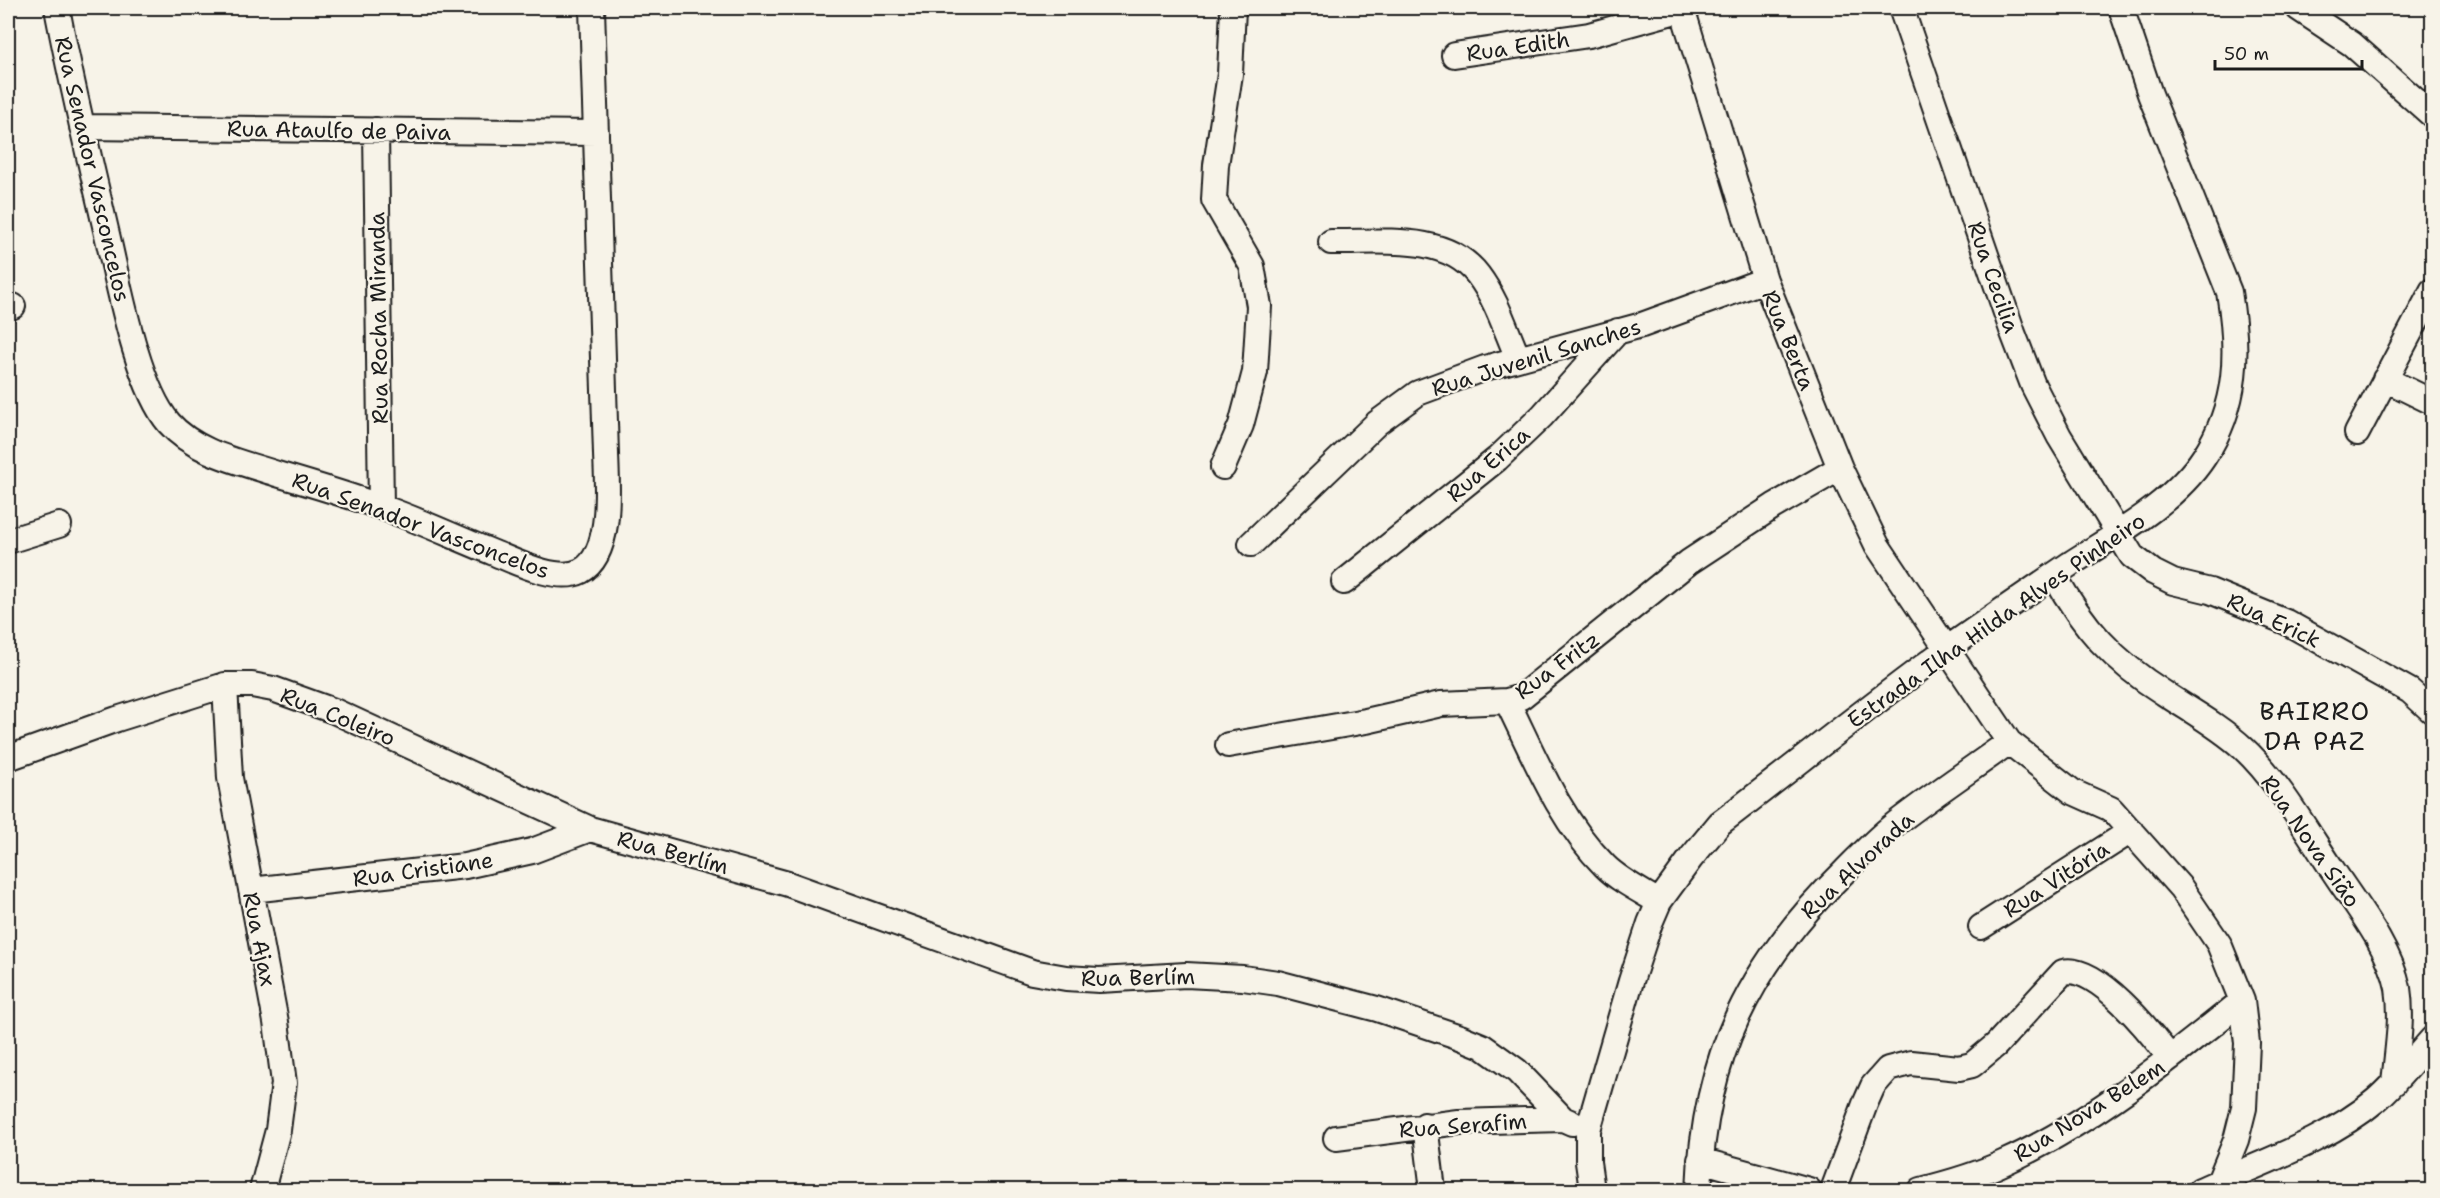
<svg xmlns="http://www.w3.org/2000/svg" width="2440" height="1198" font-family="'Shantell Sans',sans-serif">
	<rect width="100%" height="100%" fill="#f7f3e8"/>
	<filter id="ink" filterUnits="userSpaceOnUse"><feTurbulence type="fractalNoise" baseFrequency=".0167" numOctaves="2"/><feDisplacementMap in="SourceGraphic" scale="12" xChannelSelector="R" yChannelSelector="G"/><feConvolveMatrix kernelMatrix="1 2 1 2 8 2 1 2 1" color-interpolation-filters="sRGB"/></filter>
	<g filter="url(#ink)">
		<g fill="none" stroke-linecap="round" stroke-linejoin="round">
			<g stroke="#1c1c1c" stroke-width="28">
				<path id="minor" d="M57,8C72,87 91,165 109,243C120,291 138,387 169,423C195,453 241,462 277,474C311,484 345,494 378,506C417,519 456,538 494,553C516,562 558,583 581,571C613,554 607,484 606,454L592,8
					M1682,8L1765,280L1840,468L1877,545L2009,742L2073,792L2111,809L2181,888L2219,944L2242,1001L2247,1043L2244,1108L2236,1140L2219,1182
					M1901,8L2013,333L2033,385L2059,436L2132,556L2153,572L2173,582L2210,591L2286,622L2410,691L2432,711
					M2298,8L2352,44L2432,115
					M1454,55L1589,35L1687,8
					M82,127L596,133
					M376,130L381,507
					M1331,242C1379,243 1445,232 1478,275C1497,300 1506,331 1518,358
					M8,308L13,306
					M2385,379L2432,402
					M2357,433L2432,291
					M1223,467L1241,425L1255,372L1259,306L1252,266L1214,200L1216,165L1230,74L1233,8
					M8,541L59,525
					M1251,544L1377,423L1418,393L1485,368L1642,325L1765,280
					M2054,575C2083,627 2113,661 2164,693C2191,711 2219,726 2243,748C2276,778 2306,830 2332,869C2354,903 2390,947 2398,988C2403,1019 2397,1052 2394,1083
					M1344,582L1497,459L1542,416L1618,331
					M225,685L230,778L276,1022L284,1083L278,1130L262,1190
					M1507,701C1535,758 1560,821 1605,866C1620,881 1641,891 1659,902
					M1228,745L1366,721L1441,704L1507,701L1521,697L1689,562L1774,506L1840,468
					M8,758L117,719L225,685H252L273,689L334,711L590,829L788,884L1032,972L1066,978L1099,980L1186,975L1243,978L1278,983L1377,1009L1460,1037L1482,1046L1517,1071L1563,1119
					M251,890L465,866L532,851L590,829
					M1981,927L2131,831
					M1425,1125L1433,1190
					M1336,1138L1459,1122L1563,1119L1572,1123
					M1700,1160L1809,1190
					M1592,1190L1588,1162V1130L1631,981L1650,923L1659,902L1691,858L1720,823C1796,765 1870,705 1947,649C1988,620 2029,592 2070,564C2115,535 2174,503 2204,457C2238,405 2239,352 2229,292L2150,94L2121,8
					M1699,1190C1704,1057 1749,965 1844,872C1859,857 1874,841 1890,828C1928,798 1969,771 2009,742
					M1833,1190L1865,1104L1873,1086L1888,1069L1911,1063L1959,1068L1972,1065L1996,1045L2063,972C2096,963 2152,1034 2170,1058
					M1921,1190C1949,1183 1977,1175 2003,1163C2088,1125 2170,1059 2242,1001
					M2200,1190C2257,1164 2328,1141 2376,1100C2397,1082 2414,1059 2432,1039"/>
			</g>
			<use href="#minor" stroke="#f7f3e8" stroke-width="24"/>
		</g>
	</g>
	<g text-anchor="middle" stroke-width="4.5" stroke-linejoin="round" paint-order="stroke">
		<g font-size="22" fill="#1c1c1c" stroke="#f7f3e8">
			<text transform="translate(1518 46) rotate(-8)" y="8">Rua Edith</text>
			<text transform="translate(339 130) rotate(1)" y="8">Rua Ataulfo de Paiva</text>
			<text transform="translate(93 169) rotate(77)" y="8">Rua Senador Vasconcelos</text>
			<text transform="translate(1994 277) rotate(71)" y="8">Rua Cecilia</text>
			<text transform="translate(378 318) rotate(-91)" y="8">Rua Rocha Miranda</text>
			<text transform="translate(1789 340) rotate(68)" y="8">Rua Berta</text>
			<text transform="translate(1536 357) rotate(-17)" y="8">Rua Juvenil Sanches</text>
			<text transform="translate(1488 464) rotate(-41)" y="8">Rua Erica</text>
			<text transform="translate(421 525) rotate(20)" y="8">Rua Senador Vasconcelos</text>
			<text transform="translate(1996 620) rotate(-35)" y="8">Estrada Ilha Hilda Alves Pinheiro</text>
			<text transform="translate(2274 620) rotate(25)" y="8">Rua Erick</text>
			<text transform="translate(1557 665) rotate(-36)" y="8">Rua Fritz</text>
			<text transform="translate(338 716) rotate(22)" y="8">Rua Coleiro</text>
			<text transform="translate(2311 841) rotate(55)" y="8">Rua Nova Sião</text>
			<text transform="translate(673 852) rotate(15)" y="8">Rua Berlím</text>
			<text transform="translate(1857 865) rotate(-43)" y="8">Rua Alvorada</text>
			<text transform="translate(423 869) rotate(-8)" y="8">Rua Cristiane</text>
			<text transform="translate(2056 879) rotate(-33)" y="8">Rua Vitória</text>
			<text transform="translate(260 939) rotate(79)" y="8">Rua Ajax</text>
			<text transform="translate(1138 977) rotate(-1)" y="8">Rua Berlím</text>
			<text transform="translate(2089 1110) rotate(-32)" y="8">Rua Nova Belem</text>
			<text transform="translate(1463 1125) rotate(-4)" y="8">Rua Serafim</text>
		</g>
		<g font-size="26" letter-spacing="1.5" fill="#1c1c1c" stroke="#f7f3e8">
			<text x="2315" y="720">BAIRRO<tspan x="2315" dy="30">DA PAZ</tspan></text>
		</g>
	</g>
	<rect width="2440" height="1198" fill="none" stroke="#f7f3e8" stroke-width="30"/>
	<rect x="15" y="15" width="2410" height="1168" fill="none" stroke="#1c1c1c" stroke-width="2" filter="url(#ink)"/>
	<path d="M2215 60v9h147v-9" fill="none" stroke="#1c1c1c" stroke-width="3"/>
	<text x="2224" y="60" font-size="18" fill="#1c1c1c" stroke="#f7f3e8" stroke-width="4.5" paint-order="stroke">50 m</text>
</svg>
